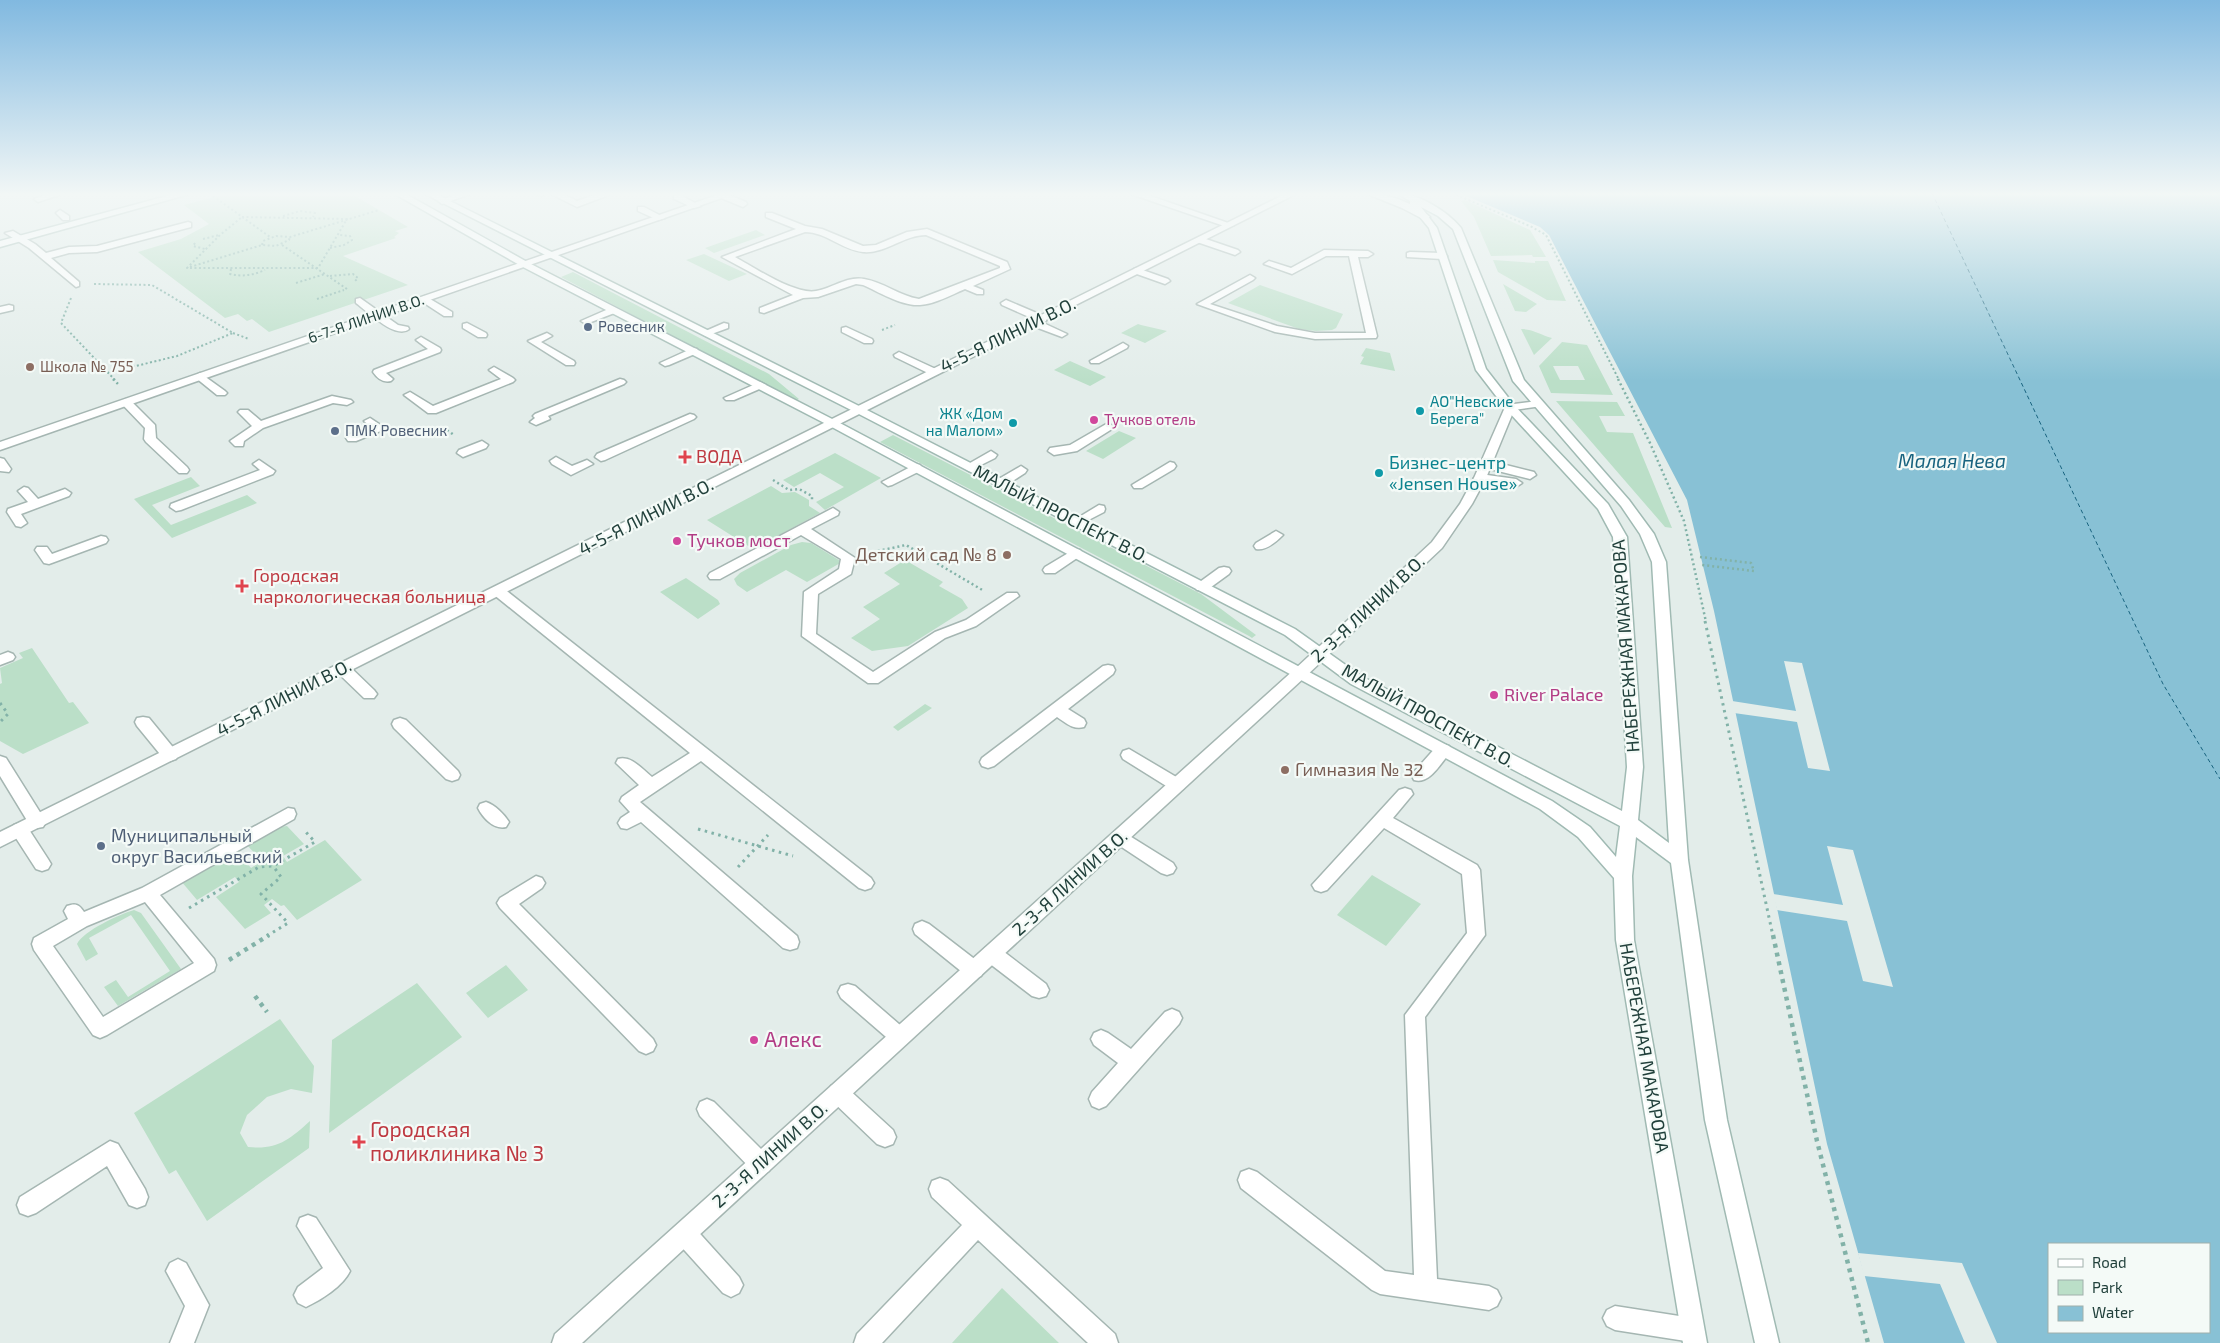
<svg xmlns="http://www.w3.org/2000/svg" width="2220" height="1343" font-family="'Exo 2',sans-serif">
	<rect width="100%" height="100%" fill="#e3edea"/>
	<path fill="#bbdfc8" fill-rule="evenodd" d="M229,193H350L408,227L395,231L399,233L394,237L396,238L343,256L408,285L269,332L252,319L247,321L238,314L225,318L138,252L181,239L209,224L184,205Z
		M1465,200L1530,230L1546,257H1533L1532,255L1491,256L1474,217L1461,201Z
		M756,230L765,235L714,253L705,248Z
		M704,254L747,274L729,281L686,260Z
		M1493,260L1535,263V261H1548L1566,301L1547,300L1498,272Z
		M573,272L769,374L799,399L795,401L561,277Z
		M1503,284L1537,304L1526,312L1515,311Z
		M1260,285L1343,314L1336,328L1332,330L1316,331L1299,329L1228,303Z
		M1138,324L1141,325L1167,331L1145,343L1121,333Z
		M1521,329C1533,329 1541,335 1552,338L1534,355Z
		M1562,342L1587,345L1613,395L1551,393L1539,366ZM1553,366H1578L1585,380H1560Z
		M1366,348L1390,353L1395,371L1360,364L1364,357L1361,356Z
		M1070,361L1106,377L1090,386L1054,370Z
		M1556,401L1617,402L1625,416H1599L1607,432L1633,433L1672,528L1665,527Z
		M1119,431L1136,438L1103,459L1086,451Z
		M893,435L1201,594L1256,635L1252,638L1249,636L880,442Z
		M835,453L881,478L825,510L816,502L844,487L820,473L794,487L783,480Z
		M191,477L200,486L152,505L171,525L247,495L257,503L172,538L134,499Z
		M771,486L782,493L795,492L809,500V506L820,513L753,549L707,520Z
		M802,542L811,543L842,562L807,582L786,570L747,592L737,585L734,579L740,573L791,545Z
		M905,560L943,582L939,586L962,599L968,608L908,646L872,651L851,638L880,619L863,607L900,584L884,573Z
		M686,578L718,600L720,604L698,619L660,592Z
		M32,648L69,703L73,702L89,723L23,754L0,741V684L2,683L0,668L23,658L19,653Z
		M925,704L932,708L898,731L893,727Z
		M287,826L304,844L283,856L287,862L325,840L362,880L297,920L284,905L281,906L272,899L264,905L271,913L245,929L216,897L239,882L235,877L197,900L181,881L236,850L251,868L262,861L246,844L273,828Z
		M1372,875L1421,904L1386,946L1337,915Z
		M134,910L141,913L181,969L118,1006L104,987L116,980L128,997L170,971L131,915L89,938L98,954L86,961L77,944C83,931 120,914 134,910Z
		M506,965L528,990L488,1018L466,993Z
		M417,983L462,1037L329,1133L332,1040Z
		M280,1019L314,1066L312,1093L291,1089L267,1097L247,1115L240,1133L248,1147C277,1150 289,1140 310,1121L309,1148L207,1221L176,1170L169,1174L134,1113Z
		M1002,1288L1059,1343H952Z"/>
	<path fill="#88c1d5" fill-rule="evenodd" d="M1459,193H2220V1343H1884L1827,1144L1714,611L1687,500L1549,235L1540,227ZM2049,1244H2209V1332H2049Z"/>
	<path fill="#e3edea" d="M1784,661L1802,663L1830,771L1808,768L1797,722L1734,713L1732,701L1796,711Z
		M1827,846L1853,850L1893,987L1863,981L1847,921L1777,910L1773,894L1843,905Z
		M1858,1253L1962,1263L1997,1343H1965L1940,1284L1864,1276Z"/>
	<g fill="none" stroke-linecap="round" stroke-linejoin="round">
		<path stroke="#18637f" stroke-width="1" stroke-dasharray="4 3" stroke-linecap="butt" d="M1932,193L2163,684L2220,779"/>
		<g stroke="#a5b6b2" stroke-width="3">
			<path id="lane" d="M50,193H65L38,202L34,199Z
				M459,193L470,194L442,204L438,201Z
				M533,193H546L542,196Z
				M549,193H561L577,201L600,193H614L577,207Z
				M724,193L746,202L747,204L743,207L721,198V194Z
				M1128,193H1142L1234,225L1227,227Z
				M674,195H680L701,206L694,208L674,199Z
				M638,207H644L665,218L658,220L638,211Z
				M60,210L69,216V220H63L56,213Z
				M766,213H772L805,226L822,229L863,246L876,245L907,232L927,229L1007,262L1010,269L973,286L983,290V294H977L965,289C951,295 935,304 920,305C901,306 879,292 863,285L856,284L818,297L803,298L764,313L760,312V308L793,295L722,257L796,229L766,217ZM805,232C826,232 842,250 863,252C885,254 904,235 926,235L1000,266V268L919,299C900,296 883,282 864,279C847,276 833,288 816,291C795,295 755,268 735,257Z
				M188,222L191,223V227L97,252L69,253L51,258L79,282V286L76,287L29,248L5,233L13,231L35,244L46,253L69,247L97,246Z
				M1200,237L1238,250L1240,252L1235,255L1197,242L1195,240Z
				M1324,250L1368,251L1373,254L1368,257H1358L1377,336L1376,338L1315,339L1275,332L1197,304L1250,275L1255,278L1253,280L1210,304L1277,326L1315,333H1366L1349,256H1326L1292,274L1264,264L1269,261L1291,268Z
				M1410,252L1442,253L1447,256L1442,259L1407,257V253Z
				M1137,268L1168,279L1170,281L1165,284L1134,273V269Z
				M425,296L452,312V316H444L421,301L420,299Z
				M360,298L398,325L408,327L409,329C396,340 368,312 356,303V299Z
				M1006,300L1046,317V321H1039L1067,334L1062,337L1030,325V321H1038L1002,305L1001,303Z
				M9,305L13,306V310L0,313V307Z
				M613,307L618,310L617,312L586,324L581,321Z
				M467,323L486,333L487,335L486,337H478L463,328V324Z
				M724,323L728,324V328L706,336L701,333Z
				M846,327L872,339L873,341L872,343H864L842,332V328Z
				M547,333L552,336L541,342L574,361L575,363L574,365H566L528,341Z
				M421,337L440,348L441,350L440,352L386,373L393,379L391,381C383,383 377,378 373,372L374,370L428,349L416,340Z
				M1123,343L1128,346L1127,348L1099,363H1091L1090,361Z
				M693,348L697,349L698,351L697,353L669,365L665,366L660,363Z
				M899,352L938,370L939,372L938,374H930L895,357L894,355Z
				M494,367L513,378L515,380L513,382L436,413H428L404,395L410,392L433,406L501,379L489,370Z
				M200,373L225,391L227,393L225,395H217L196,378L195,376Z
				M620,379L624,380L626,382L624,384L548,416L550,419L536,425L530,422L535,418L533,416L535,414Z
				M760,382L766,385L764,387L734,400H726L724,398Z
				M332,396L351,400L353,402L347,405L333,403L263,428L244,441L243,446H235L230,441L252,426L238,412L240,410H248L261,421Z
				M126,399L130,400L155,425L156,438L187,467L189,470L187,473H179L146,442L144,439L145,428L120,402Z
				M690,414L694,415L696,417L694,419L605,460L601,461L595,457L597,454Z
				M370,418L385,428L383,430L356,441H348L346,438L348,435L371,427L364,421Z
				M1108,423L1114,427L1112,429L1077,451L1054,455L1048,451L1050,448L1070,445Z
				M482,441L488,445L486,448L463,457L457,453L459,450Z
				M991,451L997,455L995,458L969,471L963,467Z
				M556,457L572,466L587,460L593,464L571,475L552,464L550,461Z
				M0,458L4,459L11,469L9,472L0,471Z
				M259,460L275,471L273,474L181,510L176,511L170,507L171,504L260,470L253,464Z
				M1486,460L1534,472L1536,475L1530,479L1482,467L1480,464Z
				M1170,462L1174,463L1176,466L1174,469L1142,488H1134L1132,485Z
				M916,464L920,465L922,468L920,471L892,485L888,486L882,482Z
				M1021,466L1027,470L1025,473L1005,486H997L995,483L997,480Z
				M1480,474L1516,479L1522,483L1516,487L1476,481L1474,478Z
				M24,487L28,488L38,499L65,489L71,493L69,496L21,514L27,523L21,527L16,526L7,512L8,509L28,502L18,491Z
				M1099,505L1104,506L1105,509L1104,512L1077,526L1071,522Z
				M833,508L839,512L838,515L811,529L855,558L851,574L818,594L816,634L873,672L935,632L966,620L1007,593H1017L1019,596L976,626L945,638L878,683H868L802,636L804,592L839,569L841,559L801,535L720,579H710L708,576L710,573Z
				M1276,531L1283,535C1276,542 1266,551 1256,549L1254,546L1256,543Z
				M101,536L106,537L108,540L106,543L49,564L44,563L35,550L37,547H47L52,554Z
				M1075,549L1080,550L1082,553L1080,556L1055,573H1045L1043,570L1045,567Z
				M1224,567L1229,568L1231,571L1229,574L1207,590H1197L1195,587L1197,584L1219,568Z
				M498,587L503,588L871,878L874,883L871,888L865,890L859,888L701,761L640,802L797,936L799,942L797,948L790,950L783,948L641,822L627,829L621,828L618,823L621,818L630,812L620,801L622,797L639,785L616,763L618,759C631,755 642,769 652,777L690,753L493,594L491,591L493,588Z
				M8,652L13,654L15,657L13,660L0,665V655Z
				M343,664L348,665L374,690L377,694L374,698H364L338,673L336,669L338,665Z
				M1108,665L1113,666L1115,670L1113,674L1068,709L1084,719L1086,723L1084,727C1073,730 1066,723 1057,717L994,766L988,768L982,766L980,762L982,758L1103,666Z
				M143,717L149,718L176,751L178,755L176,759L170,761L164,759L137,726L135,722L137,718Z
				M400,718L406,720L458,771L460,775L458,779L452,781L446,779L394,728L392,724L394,720Z
				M1443,744L1449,746L1451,750L1449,754C1440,764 1429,785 1414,780L1412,776L1414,772L1437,746Z
				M1129,749L1183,781L1185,785L1183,789L1177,791L1171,789L1123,759L1121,755L1123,751Z
				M0,756L6,758L43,817L46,822L43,827L37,828L31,827L0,776Z
				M1405,788L1411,790L1413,794L1393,818L1477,865L1480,870L1485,935L1425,1017L1437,1279L1489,1286L1497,1290L1501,1298L1497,1306L1489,1310L1380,1294L1372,1290L1241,1188L1238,1180L1241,1172L1249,1169L1257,1172L1385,1271L1414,1275L1405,1015L1467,933L1462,874L1384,828L1327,890L1321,892L1315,890L1312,885L1399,790Z
				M486,802C495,805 504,814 509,822L506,827C494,830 483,818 478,808L480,804Z
				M288,808L294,809L296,814L294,819L160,895L214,959L216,965L214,971L107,1035L100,1038L93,1035L34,950L32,944L34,938L68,919L64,911L67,906C75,903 79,904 84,912L142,888ZM145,902L194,963L103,1017L53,946L87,926Z
				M20,823L26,825L48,859L51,864L48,869L42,871L36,869L14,835L11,830L14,825Z
				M1120,830L1173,863L1176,868L1173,873L1167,875L1161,873L1114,842L1111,837L1114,832Z
				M536,876L542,878L545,883L542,888L519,904L653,1039L656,1045L653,1051L646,1054L639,1051L500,908L497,903L500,898Z
				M922,921L929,924L981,964L984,970L981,976L974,978L967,976L915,934L913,929L915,924Z
				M992,946L999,948L1046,984L1049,990L1046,996L1039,998L1032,996L985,960L983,954L985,948Z
				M848,984L855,986L907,1031L910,1037L907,1043L900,1046L893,1043L841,998L838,992L841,986Z
				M1172,1009L1179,1012L1182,1018L1179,1024L1106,1106L1099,1109L1092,1106L1089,1099L1092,1092L1118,1063L1094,1045L1091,1039L1094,1033L1101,1030L1108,1033L1131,1049L1165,1012Z
				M838,1083L845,1086L893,1130L896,1137L893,1144L885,1147L877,1144L831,1100L828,1093L831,1086Z
				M707,1099L714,1102L769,1157L772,1164L769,1171L761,1175L753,1171L700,1116L697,1109L700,1102Z
				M110,1141L118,1144L145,1189L148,1197L145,1205L137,1208L129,1205L107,1166L36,1213L28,1216L20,1213L17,1205L20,1197Z
				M940,1178L948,1181L1115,1334L1118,1343H1088L978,1240L882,1343H854L857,1334L962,1225L932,1197L929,1189L932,1181Z
				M308,1215L316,1218L350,1271C343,1286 321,1300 306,1307L298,1303L294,1295L298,1287L323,1268L297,1226L300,1218Z
				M685,1223L693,1226L739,1277L743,1285L739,1293L731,1297L723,1293L677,1242L674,1234L677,1226Z
				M178,1259L186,1263L209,1305L194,1343H170L185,1306L166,1271L170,1263Z
				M1615,1306L1692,1318L1700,1322L1704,1330L1700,1338L1692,1342L1615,1330L1607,1326L1603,1318L1607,1310Z"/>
		</g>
		<g stroke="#a5b6b2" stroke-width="3">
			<path id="street" d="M723,193H736L0,450V442Z
				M1287,193H1298L0,847V832Z
				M1365,193C1386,193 1415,203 1430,217L1423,219L1402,208Z
				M1538,401L1544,404L1542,406L1514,410L1486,478L1472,504L1442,548L1305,677L582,1343H552L555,1334L1295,669L1432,542L1460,504L1474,478L1506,405Z"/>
		</g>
		<g stroke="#a0bab3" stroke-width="3">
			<path id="secondary" d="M178,193H193L0,247V241Z
				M393,193H404L529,263L838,422L1552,801L1590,827L1616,857L1620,826L1351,684L1285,635L855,412L423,193H434L863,408L1295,629L1361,676L1622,811L1627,767L1613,537L1598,509L1506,409L1476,370L1429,228L1410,205V201L1396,193C1418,193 1447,211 1461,228L1524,380L1629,500L1654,534L1666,562L1688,860L1727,1120L1779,1343H1755L1705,1120L1671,863L1636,837L1632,876L1634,940L1707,1343H1683L1616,940L1614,878L1578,837L1540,809L830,426L523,267ZM1421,207L1438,216L1453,229L1513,381L1621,506L1640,534L1652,562L1669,843L1638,820L1643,767L1627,537L1608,504L1514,405L1486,369L1437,228Z"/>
		</g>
		<path stroke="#82b2a8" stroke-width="2" stroke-dasharray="2 2.5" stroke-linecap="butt" d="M1452,193L1532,227L1546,235L1619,380
			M213,196L270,237
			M283,216L300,211L315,213L313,217
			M242,217L347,219L318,268H187L220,235Z
			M203,239L219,235
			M195,243L193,246L205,249
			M262,245L263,241L276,236L290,237L379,210
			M282,245L347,289
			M330,248L344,245L352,240L350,236L339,235
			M190,267L262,245L276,246L289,240L290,237
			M231,269L230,274C242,277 254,275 265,270
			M330,276L353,274L358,278L354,282
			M296,283L325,274
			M94,284L152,285L233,333L177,356L107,373
			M71,298L61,323L115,380
			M317,299L344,290
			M882,330L895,325
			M233,333L249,339"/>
		<path stroke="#82b2a8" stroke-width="2.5" stroke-dasharray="2 3" stroke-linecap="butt" d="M113,379L119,385
			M1618,379L1650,443L1684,521L1706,622
			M447,430L454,435
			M773,480L789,490L799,489L812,496V502
			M868,553L906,545L984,591
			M1700,557L1751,563L1754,571L1702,565"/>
		<path stroke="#82b2a8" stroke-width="3" stroke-dasharray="2.5 4.5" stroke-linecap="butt" d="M1705,621L1773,936
			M0,703L8,714L0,722
			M698,829L793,856
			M738,867L768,835
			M189,908L259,867L273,866L315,842L304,830
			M267,936L288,923L261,894L281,877L273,866"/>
		<path stroke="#82b2a8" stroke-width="4.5" stroke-dasharray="4 5" stroke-linecap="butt" d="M1773,935L1817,1141L1868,1343
			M229,960L269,935
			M255,996L267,1012"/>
		<use href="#lane" fill="#fff" fill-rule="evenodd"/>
		<use href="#street" fill="#fff" fill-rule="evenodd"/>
		<use href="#secondary" fill="#fff" fill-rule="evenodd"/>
	</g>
	<linearGradient id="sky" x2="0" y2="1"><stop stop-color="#81b9e0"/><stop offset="0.51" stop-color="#f2f7f6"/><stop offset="1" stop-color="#f2f7f6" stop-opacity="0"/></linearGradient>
	<rect width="2220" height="381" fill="url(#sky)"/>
	<g fill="#5c6f8a" stroke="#f4faf7" stroke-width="2">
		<circle cx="588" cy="327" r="5"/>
		<circle cx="335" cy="431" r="5"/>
		<circle cx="101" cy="846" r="5"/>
	</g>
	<g fill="#8d6e63" stroke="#f4faf7" stroke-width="2">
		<circle cx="30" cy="367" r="5"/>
		<circle cx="1007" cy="555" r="5"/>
		<circle cx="1285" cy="770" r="5"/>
	</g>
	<g fill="#0f9aa8" stroke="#f4faf7" stroke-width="2">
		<circle cx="1420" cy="411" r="5"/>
		<circle cx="1013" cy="423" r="5"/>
		<circle cx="1379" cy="473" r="5"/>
	</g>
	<g fill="#d1479c" stroke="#f4faf7" stroke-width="2">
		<circle cx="1094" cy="420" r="5"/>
		<circle cx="677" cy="541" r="5"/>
		<circle cx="1494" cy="695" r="5"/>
		<circle cx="754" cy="1040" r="5"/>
	</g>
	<g fill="#e0444e" stroke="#f4faf7" stroke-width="2">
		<path d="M682.5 449.5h5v5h5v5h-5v5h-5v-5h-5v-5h5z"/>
		<path d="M239.5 578.5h5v5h5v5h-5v5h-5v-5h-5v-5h5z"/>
		<path d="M356.5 1134.5h5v5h5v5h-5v5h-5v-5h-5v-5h5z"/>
	</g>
	<g text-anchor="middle" stroke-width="4.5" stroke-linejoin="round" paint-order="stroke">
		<g font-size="15" fill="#21403b" stroke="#f4faf7">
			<text transform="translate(366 319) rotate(-19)" y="5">6-7-Я ЛИНИИ В.О.</text>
		</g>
		<g font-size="15" fill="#4e5e75" stroke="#f4faf7" text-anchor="start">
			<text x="598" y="332">Ровесник</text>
			<text x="345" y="436">ПМК Ровесник</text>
		</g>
		<g font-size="15" fill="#785e54" stroke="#f4faf7" text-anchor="start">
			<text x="40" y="372">Школа № 755</text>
		</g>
		<g font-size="15" fill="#0d838f" stroke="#f4faf7" text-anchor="start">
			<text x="1430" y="407">АО"Невские<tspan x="1430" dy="17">Берега"</tspan></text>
			<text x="1003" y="419" text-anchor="end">ЖК «Дом<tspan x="1003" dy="17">на Малом»</tspan></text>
		</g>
		<g font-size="15" fill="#b23c85" stroke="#f4faf7" text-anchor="start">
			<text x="1104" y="425">Тучков отель</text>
		</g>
		<g font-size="18" fill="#21403b" stroke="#f4faf7">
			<text transform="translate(1008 335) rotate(-26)" y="6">4-5-Я ЛИНИИ В.О.</text>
			<text transform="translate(1061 514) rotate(27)" y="6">МАЛЫЙ ПРОСПЕКТ В.О.</text>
			<text transform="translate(646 517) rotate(-27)" y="6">4-5-Я ЛИНИИ В.О.</text>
			<text transform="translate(1368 609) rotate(-43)" y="6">2-3-Я ЛИНИИ В.О.</text>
			<text transform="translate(1626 646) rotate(-94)" y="6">НАБЕРЕЖНАЯ МАКАРОВА</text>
			<text transform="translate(284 698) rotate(-27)" y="6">4-5-Я ЛИНИИ В.О.</text>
			<text transform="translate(1428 716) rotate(29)" y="6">МАЛЫЙ ПРОСПЕКТ В.О.</text>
			<text transform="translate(1070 883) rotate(-42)" y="6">2-3-Я ЛИНИИ В.О.</text>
			<text transform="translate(1644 1048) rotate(80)" y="6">НАБЕРЕЖНАЯ МАКАРОВА</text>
			<text transform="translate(770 1155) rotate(-42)" y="6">2-3-Я ЛИНИИ В.О.</text>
		</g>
		<g font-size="18" fill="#be3a42" stroke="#f4faf7" text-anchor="start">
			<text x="696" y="463">ВОДА</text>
			<text x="253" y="582">Городская<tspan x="253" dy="21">наркологическая больница</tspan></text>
		</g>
		<g font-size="18" fill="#0d838f" stroke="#f4faf7" text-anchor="start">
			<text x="1389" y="469">Бизнес-центр<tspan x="1389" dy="21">«Jensen House»</tspan></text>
		</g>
		<g font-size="18" fill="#b23c85" stroke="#f4faf7" text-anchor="start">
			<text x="687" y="547">Тучков мост</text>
			<text x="1504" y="701">River Palace</text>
		</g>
		<g font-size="18" fill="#785e54" stroke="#f4faf7" text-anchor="end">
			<text x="997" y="561">Детский сад № 8</text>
			<text x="1295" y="776" text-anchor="start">Гимназия № 32</text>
		</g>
		<g font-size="18" fill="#4e5e75" stroke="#f4faf7" text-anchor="start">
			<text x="111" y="842">Муниципальный<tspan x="111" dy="21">округ Васильевский</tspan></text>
		</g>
		<g font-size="19" font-style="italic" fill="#18637f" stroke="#f4faf7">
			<text x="1952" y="468">Малая Нева</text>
		</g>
		<g font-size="21" fill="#b23c85" stroke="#f4faf7" text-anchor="start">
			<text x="764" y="1047">Алекс</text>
		</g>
		<g font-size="21" fill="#be3a42" stroke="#f4faf7" text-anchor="start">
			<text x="370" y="1137">Городская<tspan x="370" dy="24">поликлиника № 3</tspan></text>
		</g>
	</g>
	<rect x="2048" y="1243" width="162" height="90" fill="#f4faf7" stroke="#a0b0ac"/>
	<rect x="2058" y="1259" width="25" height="8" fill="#ffffff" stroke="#a0b0ac"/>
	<text x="2092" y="1268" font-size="15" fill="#21403b">Road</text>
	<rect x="2058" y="1280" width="25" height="15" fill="#bbdfc8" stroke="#a0b0ac"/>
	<text x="2092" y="1293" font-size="15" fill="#21403b">Park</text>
	<rect x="2058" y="1306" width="25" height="15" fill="#88c1d5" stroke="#a0b0ac"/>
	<text x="2092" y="1318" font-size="15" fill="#21403b">Water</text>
</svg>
